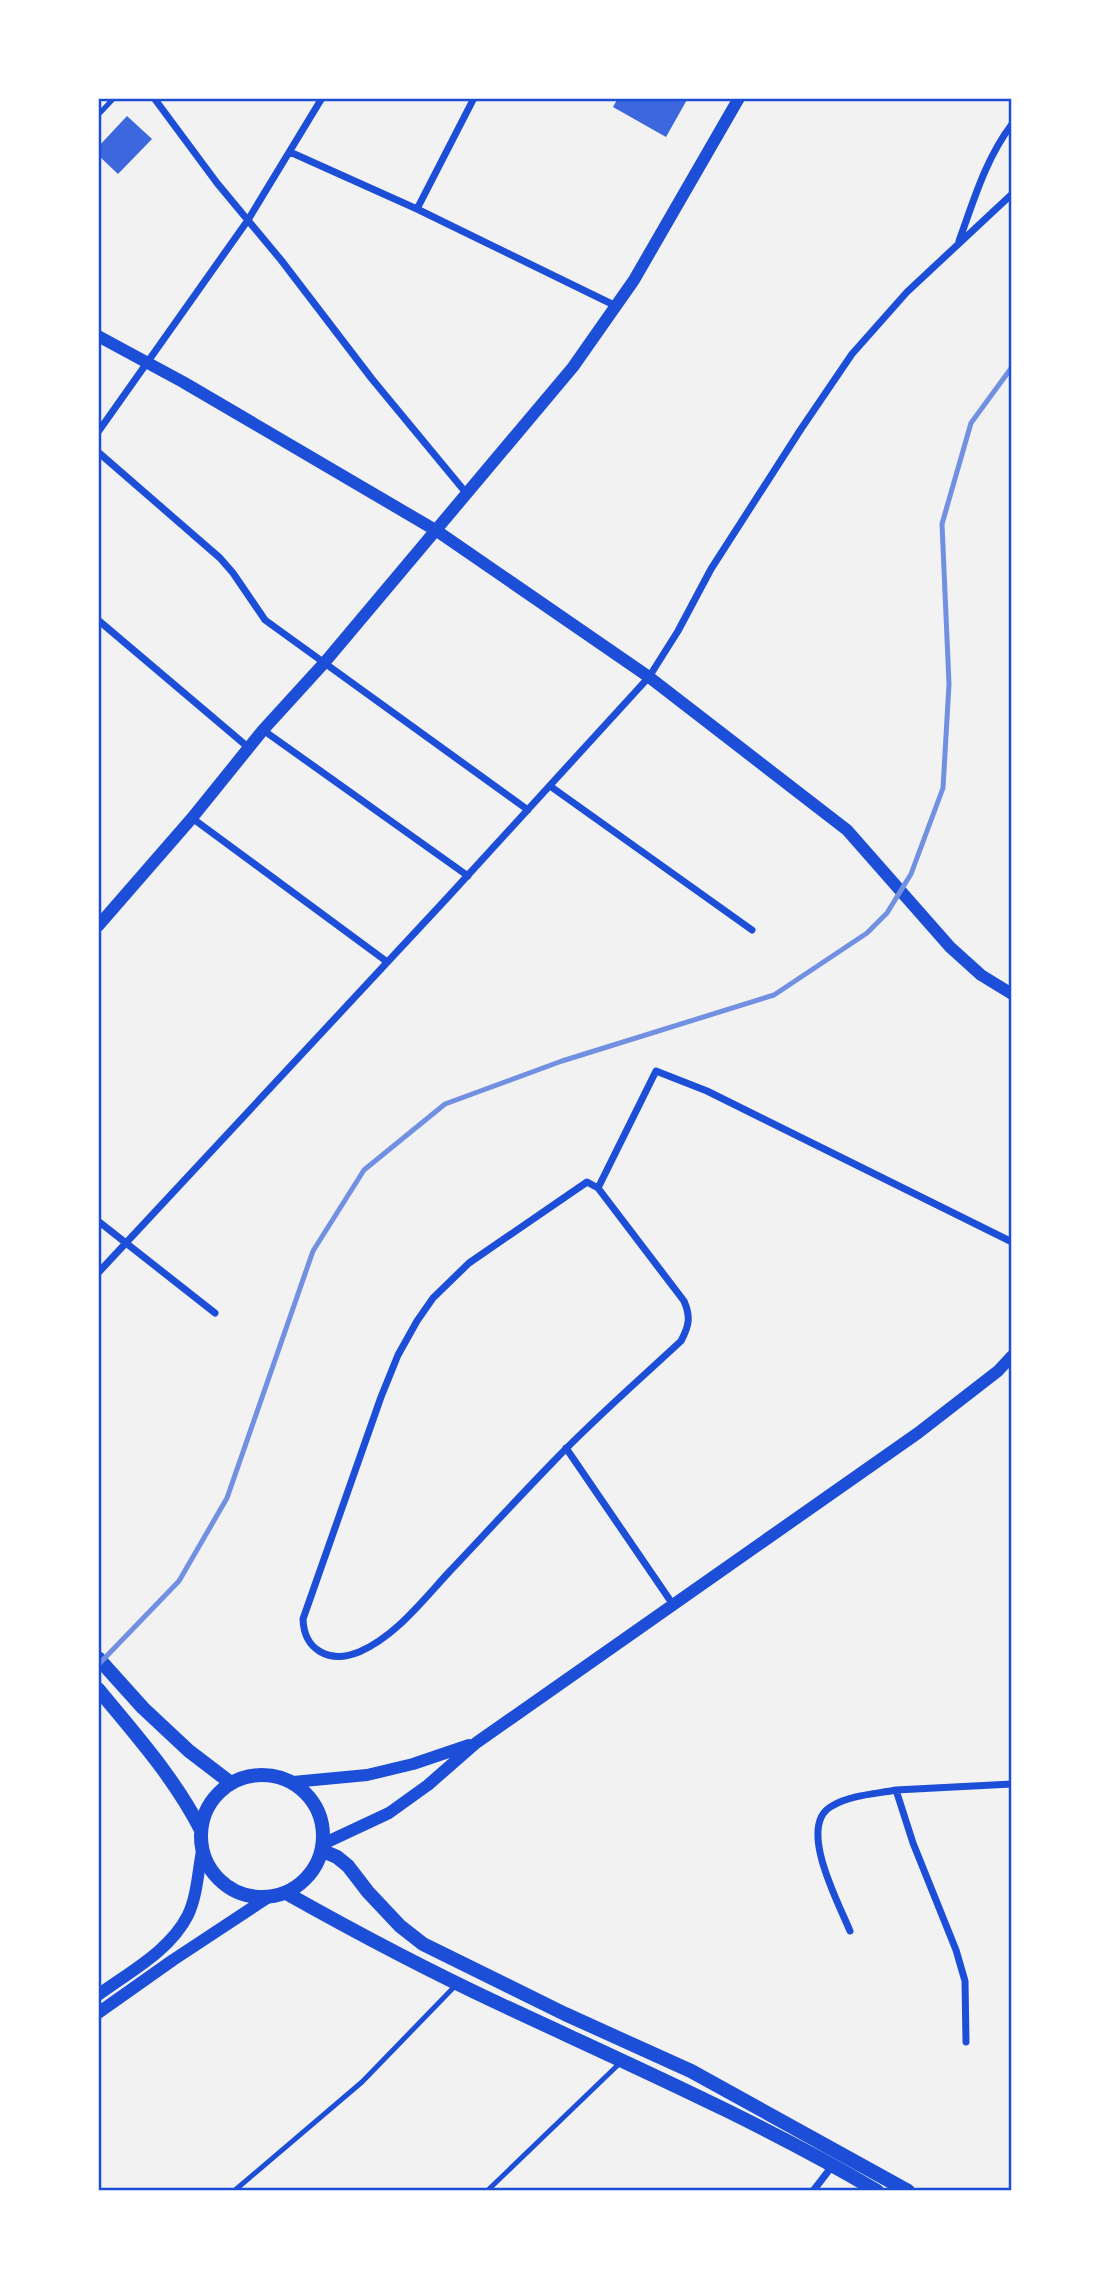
<svg xmlns="http://www.w3.org/2000/svg" width="1110" height="2289" font-family="Cabin,sans-serif">
	<rect width="100%" height="100%" fill="#f2f2f2"/>
	<path fill="#3d67dc" d="M618,98H688L666,137L613,107Z
		M127,116L152,139L118,174L98,155V147Z"/>
	<g fill="none" stroke-linecap="round" stroke-linejoin="round">
		<path stroke="#1d4ed8" stroke-width="5" d="M98,115L114,98
			M234,2191L362,2082L457,1984
			M487,2191L620,2063"/>
		<path stroke="#1d4ed8" stroke-width="7" d="M154,98L217,183L281,260L372,379L467,494
			M290,152L417,209L474,98
			M417,209L616,306
			M959,241C974,200 985,160 1012,124
			M98,432L248,220L322,98
			M98,452L220,558L233,573L265,620L528,810
			M98,620L249,748
			M263,730L468,876
			M550,786L752,930
			M192,818L386,961
			M587,1182L598,1188L684,1301C691,1317 689,1326 681,1341C638,1381 593,1420 553,1462C518,1498 484,1535 450,1571C423,1600 396,1636 359,1652C329,1664 304,1650 303,1619L381,1397L398,1355L417,1321L433,1298L469,1263Z
			M598,1188L656,1071L707,1091L1012,1242
			M98,1221L215,1313
			M98,1273L448,897L649,677L678,631L711,569L801,429L852,354L907,292L1012,194
			M566,1448L674,1606
			M850,1931C839,1904 796,1825 832,1806C850,1795 875,1794 896,1790
			M966,2042L965,1981L956,1950L913,1843L896,1790L1012,1784
			M813,2191L833,2165"/>
		<path stroke="#1d4ed8" stroke-width="12" d="M98,336L183,382L437,531L649,677L847,830L950,947L981,975L1012,994
			M98,926L192,818L263,730L325,662L573,367L634,280L739,98
			M293,1782L367,1775L413,1764L469,1745
			M325,1843L389,1813L428,1785L476,1743L918,1433L998,1371L1012,1356
			M98,1995C129,1972 170,1951 188,1915C197,1896 198,1872 202,1851
			M98,2013L173,1960L267,1898"/>
		<path stroke="#1d4ed8" stroke-width="14" d="M98,1658L143,1708L189,1751L231,1783
			M98,1689C135,1734 174,1777 201,1830
			M201 1836a61 61 0 1 1 122 0a61 61 0 1 1-122 0Z
			M323,1851L337,1857L348,1866L368,1892L400,1926L423,1944L565,2014L691,2071L908,2191
			M286,1893C357,1933 429,1971 502,2005C628,2064 757,2120 877,2191"/>
		<path stroke="#7290e2" stroke-width="5" d="M98,1665L179,1581L227,1498L313,1251L364,1170L445,1104L562,1061L774,995L867,933L887,913L911,874L943,788L949,684L942,524L971,423L1012,367"/>
	</g>
	<rect width="1110" height="2289" fill="none" stroke="#ffffff" stroke-width="200"/>
	<rect x="100" y="100" width="910" height="2089" fill="none" stroke="#1d4ed8" stroke-width="2.5"/>
</svg>
